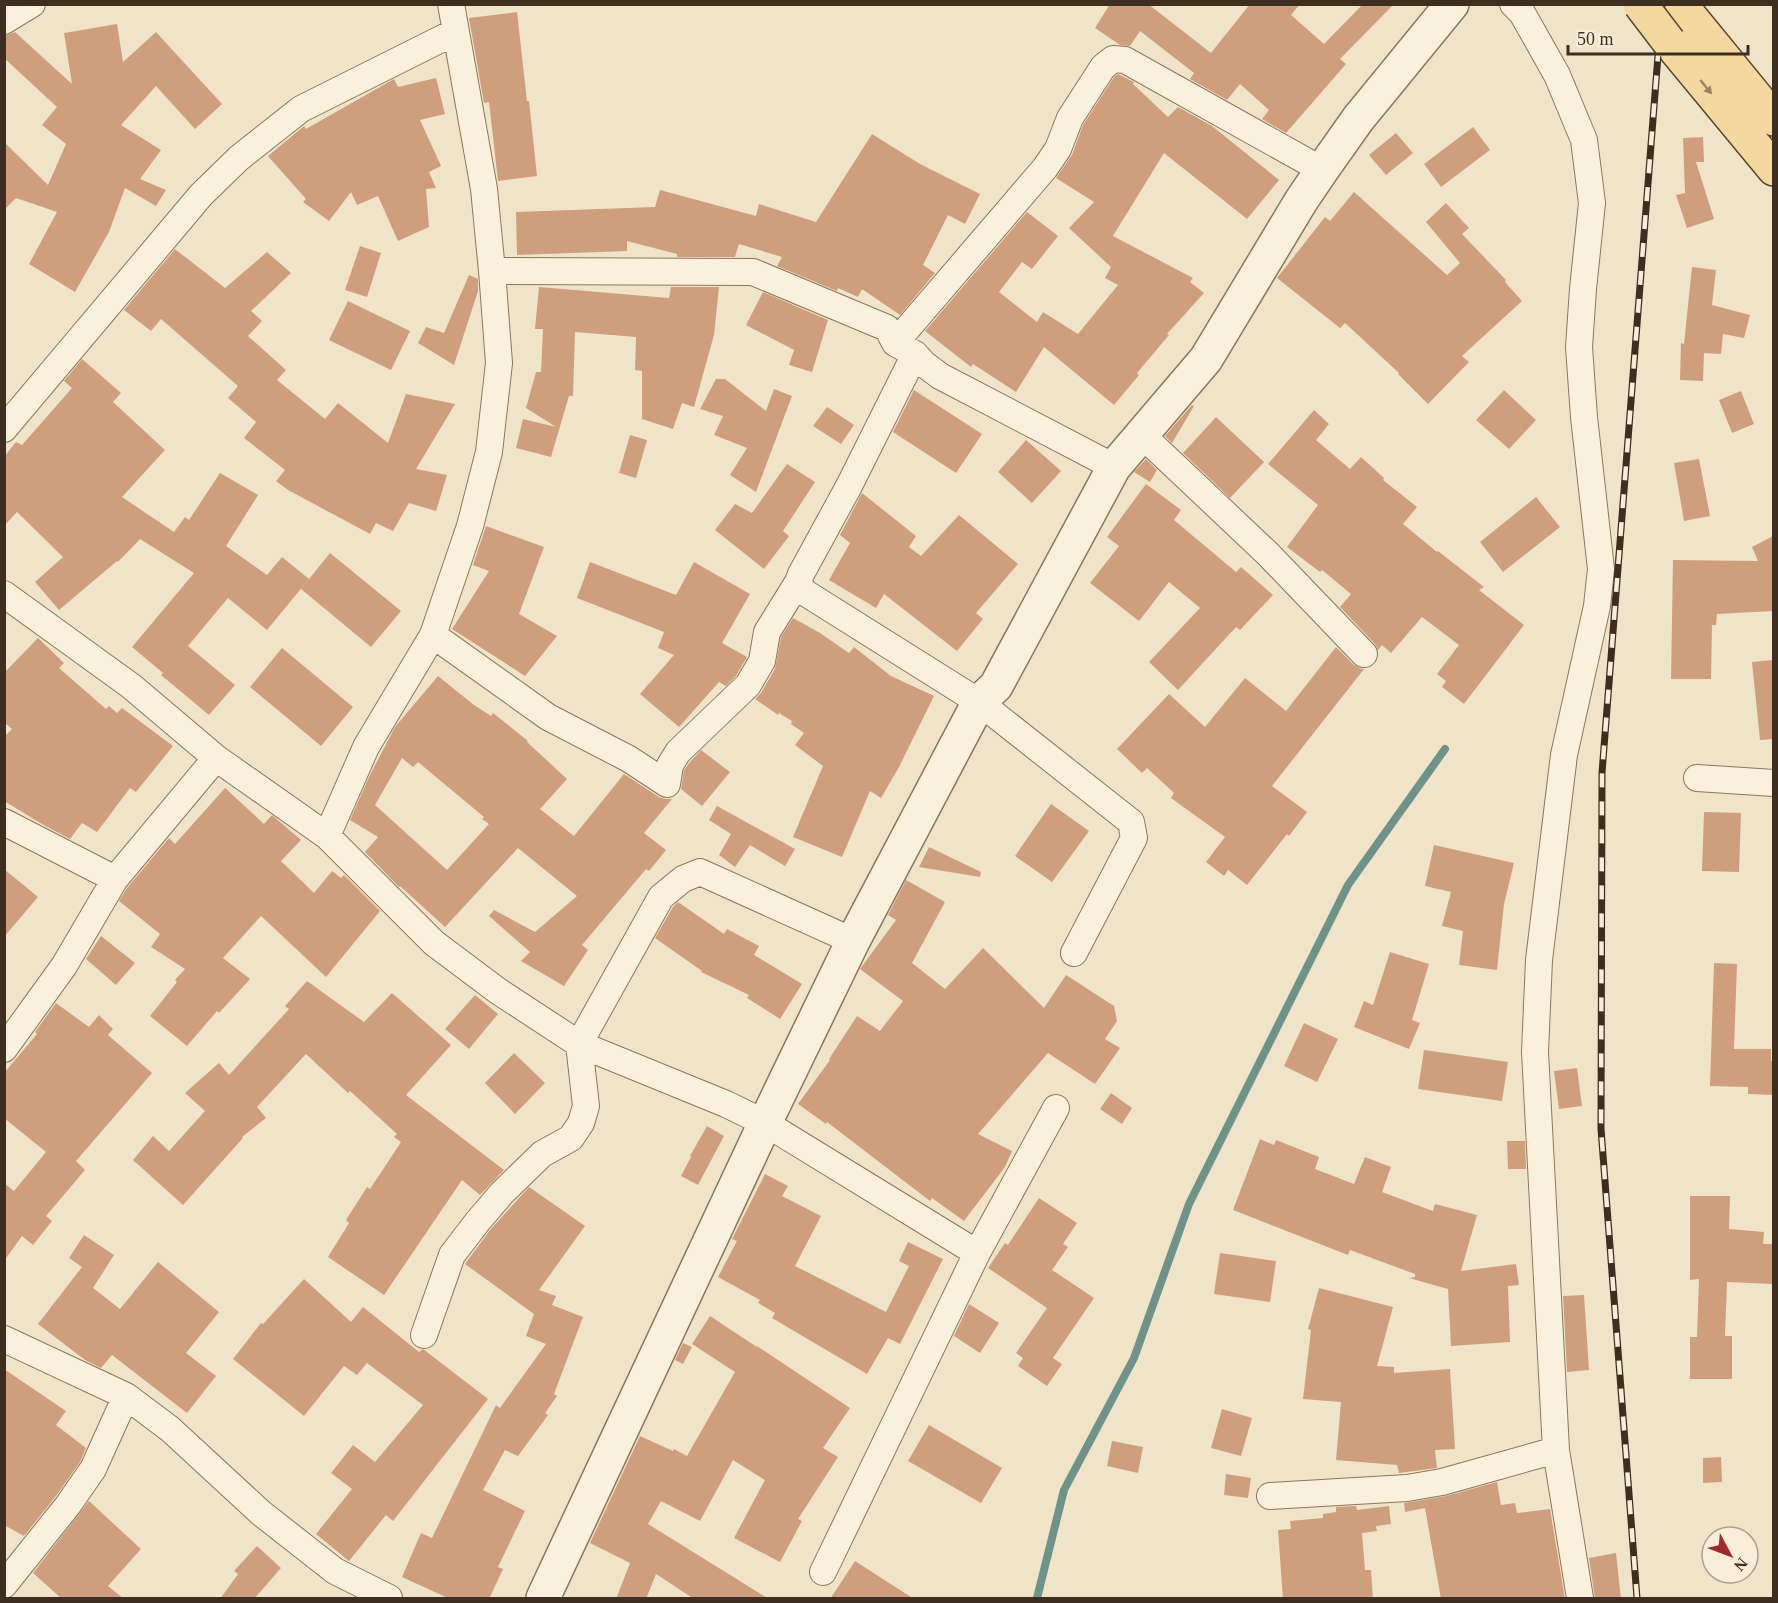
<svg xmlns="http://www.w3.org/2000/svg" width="1778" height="1603" font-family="'Times New Roman',serif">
	<rect width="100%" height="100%" fill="#f0e4c8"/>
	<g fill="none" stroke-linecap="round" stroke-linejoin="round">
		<path stroke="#6f938a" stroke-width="8" d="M1037,1598L1064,1490L1134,1358L1189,1204L1348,885L1445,749"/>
	</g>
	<path fill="#cf9f7d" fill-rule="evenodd" d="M1110,4H1148L1211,53L1250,4H1300L1291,15L1324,44L1363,4H1394L1340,59L1346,64L1286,133L1262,119L1269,110L1240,84L1227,100L1190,79L1194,73L1140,31L1130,46L1120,45L1095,28Z
		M517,12L527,101H529L537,176L498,181L489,102L484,103L469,18Z
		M117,24L123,62L156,32L222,104L195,129L156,86L121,125L161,150L140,179L166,190L156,206L125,188L109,232L75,292L29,264L57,212L16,198L4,210V142L48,185L66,144L42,125L57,107L4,58V36L15,32L72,84L64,33Z
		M1118,74L1134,82L1133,84L1168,117L1178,107L1212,126L1279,180L1247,219L1164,153L1113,236L1193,278L1190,282L1204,293L1167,334L1169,335L1137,373L1139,375L1114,405L1044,347L1016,392L973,364L971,367L925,331L1027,212L1058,236L1032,269L1022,262L999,292L1037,322L1043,312L1078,334L1118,285L1105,278L1111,267L1069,228L1094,202L1056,178L1072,155L1083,125L1114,77Z
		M436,78L445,114L420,120L441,166L429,172L436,188L426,189L429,227L398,241L378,196L357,205L351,192L329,221L303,202L306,199L268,156L304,126L306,129L394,79L398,87Z
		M1473,127L1490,150L1441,187L1424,164Z
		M1396,133L1413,153L1386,175L1369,155Z
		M872,134L920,164L980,194L965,224L948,215L923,265L935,273L900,315L862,289L858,297L838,288L837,291L777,266L782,257L739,244L735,257H677V254L627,241V251L517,255L516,212L655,207L660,190L756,216L759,204L816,222Z
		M1703,137L1704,162H1696L1714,219L1687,228L1676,195L1685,193L1683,138Z
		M1354,192L1447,275L1460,263L1426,222L1446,203L1469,228L1462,234L1506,280L1505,282L1522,301L1462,356L1469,362L1428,404L1398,374L1399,373L1345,323L1340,328L1277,278L1325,217L1330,221Z
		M360,246L381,253L367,297L345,290Z
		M175,249L225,288L267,252L291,273L251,311L262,321L248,336L286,370L277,380L325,419L338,403L388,443L406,394L455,404L416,469L447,475L436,511L409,503L393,531L376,523L370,534L288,490L276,481L285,470L244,438L256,422L228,398L238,386L161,319L151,331L124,310Z
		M1692,267L1716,270L1712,305L1750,315L1744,338L1723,334L1721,354L1704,353L1703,381L1680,380L1681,343L1684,344Z
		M469,275L478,279V291L454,365L418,343L426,327L444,333Z
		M539,287L669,298L671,287H719L714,335L694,407L682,403L673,429L642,419V371L635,370L636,337L575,332L573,396H569L551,457L516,448L523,419L556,427L526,408L536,372H541L543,329H535Z
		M763,292L828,320L812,372L789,365L794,350L746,325Z
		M348,301L410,331L391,370L329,340Z
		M82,359L121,393L113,402L165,450L122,497L174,532L185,517L189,520L220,473L258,495L226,546L267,575L282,557L309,579L267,630L228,598L188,646L235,685L209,715L161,675L163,673L132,647L194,573L140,539L118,562L117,561L59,610L35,582L63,557L17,512L4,526V457L16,442L22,445L72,388L64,381Z
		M716,379H725L766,411L774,389L792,396L756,492L730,475L747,448L714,435L723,416L700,409Z
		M914,390L982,434L956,473L893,432Z
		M1504,390L1536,420L1509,449L1476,420Z
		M1741,391L1754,424L1732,433L1719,400Z
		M1192,405L1194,406L1172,443L1165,436Z
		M827,407L854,425L841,444L813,426Z
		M1314,410L1329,424L1316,440L1350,469L1361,457L1384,478L1383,480L1417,507L1403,524L1437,552L1438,551L1484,587L1479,590L1524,625L1464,704L1442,687L1446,681L1437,674L1459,645L1422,617L1391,653L1382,645L1378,650L1375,644L1340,607L1351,594L1322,570L1320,572L1287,547L1318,505L1268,464Z
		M1216,417L1264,462L1230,498L1183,453Z
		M630,435L647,440L636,478L619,473Z
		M1026,440L1061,471L1032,503L998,472Z
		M1146,459L1157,470L1150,482L1134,472Z
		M1699,459L1710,516L1684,521L1674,463Z
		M787,464L815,482L783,531L789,536L764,569L715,530L735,504L752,513Z
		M1146,484L1181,510L1174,520L1236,572L1241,567L1273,595L1240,630L1236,627L1178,690L1149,662L1200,608L1169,582L1139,621L1090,583L1119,546L1107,537Z
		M862,493L916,536L909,547L921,556L959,515L1018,564L976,613L983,619L957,651L884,594L876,608L829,580L850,543L840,535Z
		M1536,497L1560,527L1503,572L1480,542Z
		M486,526L544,547L519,614L557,636L525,676L452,629L489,571L473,565Z
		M1773,536V611L1717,614L1716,625H1712L1711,679H1671L1673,560L1758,561L1752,547Z
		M330,553L401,611L371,647L301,589Z
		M590,562L676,595L694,562L750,594L722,643L747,657L736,676L726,686L719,682L679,727L640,694L674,655L658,648L664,632L577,598Z
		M793,618L820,633L849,653L854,647L891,676L934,696L899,767L881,798L870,791L842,857L793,837L823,766L795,745L804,733L791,724L792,721L779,713L778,715L755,699L761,693L775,669L781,637Z
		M38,638L64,663L59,668L106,709L109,706L117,713L122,708L173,746L136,792L130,788L97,832L82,823L70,839L42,824L4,801V737L12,729L4,722V673Z
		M1336,647L1353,664L1359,668L1364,669L1272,786L1307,812L1289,836L1287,834L1247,885L1228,870L1224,876L1206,862L1225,837L1171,798L1174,793L1147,768L1142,773L1117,749L1169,694L1205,727L1245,678L1286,711Z
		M282,648L353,707L321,746L250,687Z
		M1773,660V739L1760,740L1752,662Z
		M438,676L474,705L491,716L493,713L528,741L527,742L567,779L540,809L574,836L624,774L659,797L665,799H672L644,833L666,850L649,871L646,869L582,945L588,950L564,986L521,961L530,952L489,916L494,910L535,932L577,896L518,848L445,927L400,886L399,887L365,852L378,837L350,820L370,775L395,727ZM402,758L413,767L418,762L484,817L482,819L489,824L447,870L375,805Z
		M701,750L730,772L702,806L681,789L684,770L690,762Z
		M225,788L264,824L272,815L301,840L281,861L314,893L332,871L341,878L344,875L380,911L326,977L261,916L223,958L250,979L219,1013L217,1011L187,1046L150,1016L177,982L175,980L185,969L151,947L160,934L119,901L127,888L169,838L175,844Z
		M1051,804L1089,831L1052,882L1015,856Z
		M717,806L795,849L785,866L750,845L735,867L719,855L731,834L709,820Z
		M1704,812L1741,813L1739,872L1702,871Z
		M1434,845L1514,863L1504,904L1497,970L1459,965L1463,931L1442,926L1451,892L1425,886Z
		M929,847L981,872L980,877L919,867Z
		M4,869L38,897L4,937Z
		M906,880L945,902L912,963L945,989L983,948L1044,1008L1066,975L1114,1006L1117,1021L1105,1039L1120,1048L1095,1084L1048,1053L978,1134L1012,1151L1005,1167L964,1221L932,1198L930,1201L827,1122L826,1124L798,1104L830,1060L829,1059L857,1016L880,1031L903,1001L860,969L896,920L888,915Z
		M678,902L724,934L727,929L759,946L754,955L802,984L780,1019L747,998L749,995L701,972L702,971L655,938L673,907Z
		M101,936L135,963L116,985L86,959Z
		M1390,952L1429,964L1412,1020L1420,1023L1409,1049L1354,1027L1364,1001L1373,1005Z
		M1714,963L1737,964L1734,1049H1771V1061H1773V1095L1748,1094V1087L1710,1086Z
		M307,981L364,1022L392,993L451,1045L406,1095L504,1170L480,1195L462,1180L384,1295L328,1257L349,1223L346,1220L367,1187L370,1189L401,1142L394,1137L397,1134L350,1091L348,1093L306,1054L257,1107L266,1118L242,1137L243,1138L183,1205L133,1160L153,1136L169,1151L205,1111L185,1093L219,1063L229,1075L289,1009L285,1006Z
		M475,995L498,1014L469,1049L445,1029Z
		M56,1003L89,1027L99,1015L113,1029L108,1035L152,1073L76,1161L85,1170L46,1216L52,1221L33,1245L22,1236L4,1261V1183L14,1191L46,1152L4,1118V1073L37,1034L35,1032Z
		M1304,1023L1338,1039L1317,1082L1284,1066Z
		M1424,1050L1508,1062L1502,1101L1418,1089Z
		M514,1053L545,1083L515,1114L485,1083Z
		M1577,1068L1582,1106L1559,1109L1554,1071Z
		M1111,1093L1132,1108L1122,1124L1100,1109Z
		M707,1126L724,1136L698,1185L681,1176L691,1157L690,1156Z
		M1260,1139L1274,1145L1276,1140L1319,1157L1315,1169L1354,1184L1365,1157L1391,1167L1382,1192L1433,1211L1435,1204L1477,1215L1461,1271L1516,1264L1519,1285L1508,1286L1510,1342L1451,1346L1448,1289L1409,1278L1415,1277V1274L1350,1250L1348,1255L1233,1210Z
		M1507,1141H1525L1526,1169H1508Z
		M765,1174L788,1186L782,1196L821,1216L795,1266L886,1312L909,1266L899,1261L908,1242L943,1259L900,1344L888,1338L867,1374L772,1318L775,1313L758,1303L760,1300L718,1277L737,1241L732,1239Z
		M529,1187L585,1226L539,1290L556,1296L552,1305L583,1317L554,1394L557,1396L545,1413L548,1415L518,1456L505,1450L483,1490L525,1511L498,1567L503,1569L489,1599H450L402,1577L421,1533L432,1538L496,1405L500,1408L546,1344L526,1336L534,1314L465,1264L490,1230Z
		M1690,1196H1730L1729,1229L1764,1232L1763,1244H1773L1772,1284L1727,1282L1725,1336H1732V1379H1690V1337H1697L1699,1279L1690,1280Z
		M1039,1198L1077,1223L1063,1244L1068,1247L1052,1270L1094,1298L1053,1358L1062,1364L1047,1386L1018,1366L1023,1358L1016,1353L1047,1308L988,1268L1005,1243L1008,1245Z
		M84,1235L114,1255L93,1288L120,1309L158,1262L219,1312L186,1353L216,1376L187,1413L112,1355L101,1368L85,1360L38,1324L82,1267L69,1258Z
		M1220,1253L1276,1261L1270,1302L1214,1294Z
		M304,1279L351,1322L363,1307L419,1352L423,1349L488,1399L393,1521L386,1515L349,1561L316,1534L352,1489L331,1473L353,1445L375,1462L423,1405L367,1363L357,1375L344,1366L304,1416L233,1359L261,1323L263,1324Z
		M1319,1288L1393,1307L1377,1366L1394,1367V1373L1450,1369L1455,1449L1435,1450L1437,1468L1399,1473L1397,1465L1336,1460L1341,1402L1303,1399L1311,1330L1308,1329Z
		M1584,1295L1589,1370L1567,1372L1563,1296Z
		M969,1304L999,1323L980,1353L954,1336Z
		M710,1316L757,1347V1346L850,1408L823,1448L838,1457L798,1519L802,1521L780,1562L734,1538L765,1480L733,1460L700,1521L661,1501L648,1524L769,1599H694L656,1574L646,1599H616L630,1563L590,1543L640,1436L673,1451L674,1449L687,1456L735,1372L692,1344Z
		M683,1343L692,1347L683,1364L675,1360Z
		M4,1369L66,1411L56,1425L86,1448L80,1462L56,1496L24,1536L4,1525Z
		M1222,1409L1252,1418L1241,1456L1211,1448Z
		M929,1425L1002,1468L981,1503L908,1461Z
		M1112,1441L1143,1447L1138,1473L1107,1466Z
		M1721,1457L1722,1482L1703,1483V1458Z
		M1226,1474L1251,1478L1248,1498L1224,1495Z
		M1497,1482L1501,1505L1515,1503L1517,1513L1550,1509L1565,1599H1441L1425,1508L1405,1512L1404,1503L1446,1496Z
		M89,1501L141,1549L108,1586L124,1599H62L33,1573Z
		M1356,1506L1357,1510L1389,1506L1391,1524L1376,1526L1377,1531L1362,1533L1365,1570H1371L1373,1599H1283L1278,1530L1291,1529L1290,1521L1323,1518V1514L1336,1512V1507Z
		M257,1546L281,1568L254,1599H220L238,1574L234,1571Z
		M1616,1553L1621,1599H1595L1589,1558Z
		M855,1561L914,1599H830Z"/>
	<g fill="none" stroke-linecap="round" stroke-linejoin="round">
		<g stroke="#8d765c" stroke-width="28">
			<path id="minor" d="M1513,4L1522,13L1557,75L1584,140L1592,203L1583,289L1579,347L1584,417L1601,569L1597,606L1564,755L1539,960L1535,1052L1556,1450L1580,1598
				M4,21L32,4
				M492,271L753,272L887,328L895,343L915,354L924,364L940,376L1114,467
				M895,343L1045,168L1058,149L1070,118L1103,67L1113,59L1125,60L1322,170
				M915,354L849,486L801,574L798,582L804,592L979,702L1131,822L1134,838L1074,953
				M4,429L201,195L239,158L301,109L455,32
				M1142,435L1268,554L1364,654
				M4,594L131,686L216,758L327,836L434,943L498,991L579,1044L726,1104L765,1123L977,1253
				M433,635L548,717L629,759L667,784L670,765L678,752L748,685L762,661L767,632L798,582
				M1697,778L1774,783
				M4,822L115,879
				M327,836L366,747L433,635L470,526L489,452L499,363L492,271L484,189L451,4
				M4,1049L64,966L115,879L216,758
				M424,1335L452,1255L478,1221L502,1193L542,1154L571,1138L581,1123L586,1106L579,1044L661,897L683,879L700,872L853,941
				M4,1339L126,1396L170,1429L261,1513L335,1571L389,1598
				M1270,1496L1407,1488L1442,1482L1556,1450
				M823,1572L977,1253L1056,1108
				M4,1585L68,1505L93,1469L126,1396"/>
		</g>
		<g stroke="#8d765c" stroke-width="36">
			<path id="tertiary" d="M543,1598L765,1123L853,941L979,702L996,686L1114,467L1206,359L1301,201L1322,170L1358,119L1452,4"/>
		</g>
		<g stroke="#5b4430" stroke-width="36">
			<path id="primary" d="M1680,4L1774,119
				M1669,42L1774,169"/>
		</g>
		<use href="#minor" stroke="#faf1dc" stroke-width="26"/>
		<use href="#tertiary" stroke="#faf1dc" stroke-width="33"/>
		<use href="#primary" stroke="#f3d9a0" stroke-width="33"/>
		<g stroke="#3d2e20" stroke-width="7">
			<path id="rail" d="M1637,1598L1601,1129L1602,773L1662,4"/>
		</g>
		<use href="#rail" stroke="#f7eed8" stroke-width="4.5" stroke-dasharray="14" stroke-linecap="butt"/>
		<g stroke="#5b4430" stroke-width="36" stroke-linecap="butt">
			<path id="primary-bridge" d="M1640,4L1669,42"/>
		</g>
		<use href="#primary-bridge" stroke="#f3d9a0" stroke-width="33"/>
	</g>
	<defs><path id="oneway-solid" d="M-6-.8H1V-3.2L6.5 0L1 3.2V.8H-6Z" transform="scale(1.5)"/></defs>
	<use fill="#988460" href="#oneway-solid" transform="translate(1706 87) rotate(51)"/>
	<rect width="1778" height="1603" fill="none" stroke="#3d2e20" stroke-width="12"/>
	<g transform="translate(1730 1555) rotate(131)"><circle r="28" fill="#f7eed8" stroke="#ada18e" stroke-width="1.5"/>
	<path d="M0-4.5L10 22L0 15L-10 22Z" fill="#9e2a2b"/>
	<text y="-9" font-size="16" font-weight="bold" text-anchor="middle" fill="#3d2e20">N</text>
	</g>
	<path d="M1568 45v9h180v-9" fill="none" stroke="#3d2e20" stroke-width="3"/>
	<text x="1577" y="45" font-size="18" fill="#3d2e20" stroke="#f7eed8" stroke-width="4.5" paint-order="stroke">50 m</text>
</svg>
